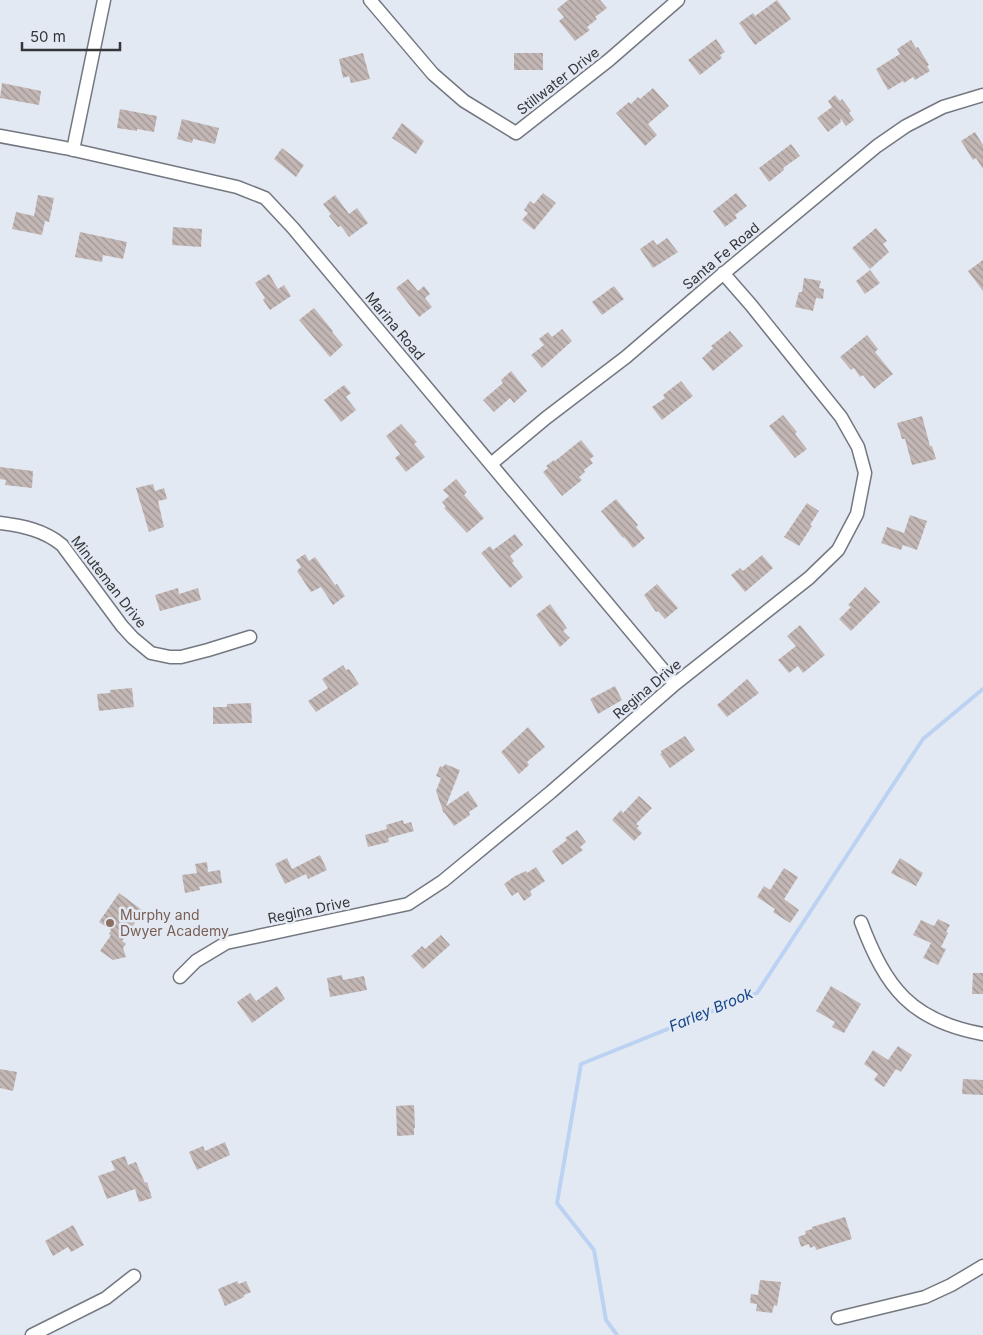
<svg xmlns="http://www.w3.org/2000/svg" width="983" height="1335" font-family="Inter,sans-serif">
	<defs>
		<pattern id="building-back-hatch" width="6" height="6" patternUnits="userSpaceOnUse" patternTransform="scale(1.25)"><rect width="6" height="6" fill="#c3b7b5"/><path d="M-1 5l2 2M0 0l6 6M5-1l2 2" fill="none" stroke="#9f9694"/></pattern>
	</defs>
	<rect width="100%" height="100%" fill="#e3e9f2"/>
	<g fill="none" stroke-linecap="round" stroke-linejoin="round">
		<path stroke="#bcd2f2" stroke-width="4" d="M617,1335L606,1320L594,1250L557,1203L581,1064L757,993L923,739L983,689"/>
	</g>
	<path fill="url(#building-back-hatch)" d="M568,0H600L607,8L595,17L597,19L587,27L590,30L575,41L559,21L564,17L557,9Z
		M777,0L791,19L755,45L739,23L753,13L755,16Z
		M716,39L725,52L720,55L722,58L700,75L688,60Z
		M911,40L916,48L918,47L929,65L927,66L930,71L915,80L913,77L904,83L903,81L888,90L876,69L900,54L897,49Z
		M363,53L370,79L351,83L349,76L343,78L339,59Z
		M514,53H543V70H514Z
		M2,83L41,91L39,105L0,98Z
		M653,88L669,106L648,124L657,135L645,146L616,113L629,102L631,104L638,97L640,99Z
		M835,95L840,101L842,99L851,111L849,113L854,120L846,126L841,119L840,120L841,122L828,132L817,118L832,107L828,101Z
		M120,109L157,116L154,132L137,129V131L117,128Z
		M182,119L219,128L215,144L193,139L192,143L177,139Z
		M402,123L424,141L416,154L392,138Z
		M975,132L983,145V169L976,158L973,160L961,141Z
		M791,144L800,156L783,168L784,170L769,182L759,168Z
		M282,148L304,165L296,177L274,159Z
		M543,193L556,203L534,230L522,220L528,213L524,210L530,201L534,204Z
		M736,193L747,206L735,215L737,218L725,227L713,211Z
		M38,195L54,198L49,222L45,221L42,235L12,229L16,212L34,216Z
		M335,195L349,214L357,208L368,223L349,237L341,226L338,227L329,216L331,214L323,204Z
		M173,227L202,229L201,247L172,245Z
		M876,228L887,241L883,244L889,252L870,269L852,248Z
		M80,232L127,242L123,259L103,255L102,262L75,257Z
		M667,238L678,252L653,268L640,249L653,240L657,245Z
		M983,260V291L968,271Z
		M870,270L880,283L865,294L856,281Z
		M269,274L278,289L284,285L291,296L270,310L263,300L265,298L255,283Z
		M804,278L821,281L819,288L824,289L823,299L816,298L813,311L795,307L799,292H802Z
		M408,279L418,291L424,286L430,294L425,298L432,307L419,317L396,288Z
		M614,286L624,299L602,315L592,302Z
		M314,308L333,331L332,332L343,345L330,357L299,320Z
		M562,329L572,341L542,368L531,355L544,345L539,339L548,332L552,337Z
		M730,331L743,346L713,371L702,358L713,348L711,346Z
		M867,335L878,349L875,352L893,374L874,389L863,375L860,377L854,368L851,370L840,357Z
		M511,371L527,391L514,403L510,398L494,412L483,400L503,383L501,380Z
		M681,381L693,396L662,420L652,407L665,398L663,395Z
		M344,385L351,393L346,397L356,410L341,422L324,400Z
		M783,415L797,432L795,434L807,449L795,458L769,426Z
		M922,416L930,446H932L936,459L912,465L905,439H902L897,423Z
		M401,424L417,442L414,444L425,457L406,472L395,458L400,454L386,436Z
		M581,440L594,456L590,459L593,463L584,470L585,472L579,477L582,480L562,496L543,472L548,468L546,466L554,460L555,461Z
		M0,467L33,471L32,488L5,485L6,480L0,479Z
		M456,479L467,492L464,495L484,518L467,533L444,508L446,507L442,502L449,496L443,490Z
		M153,484L155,491L164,488L167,499L158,501L164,527L149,532L136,488Z
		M616,499L638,525L636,527L645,538L633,548L624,537L623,538L601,511Z
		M807,503L819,511L810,525L812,526L799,546L784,537Z
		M910,515L927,521L917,550L903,545L901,550L881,543L887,527L904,533Z
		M515,534L523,545L510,556L514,561L512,563L523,577L510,588L481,553L490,546L493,550Z
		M305,554L309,561L315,557L335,585L337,584L345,596L333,605L321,587L311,592L297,571L301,567L296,560Z
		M762,555L773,568L745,592L731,575L740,568L743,571Z
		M657,584L678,608L665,619L658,611L656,612L644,595Z
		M865,587L880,602L851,631L839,619L851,607L848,605Z
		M178,588L179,594L198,588L201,600L160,611L155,595Z
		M550,604L567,628L563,631L570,638L560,647L536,615Z
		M800,625L825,655L803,673L798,666L789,673L778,660L796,646L787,636Z
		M343,665L346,670L349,669L359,684L316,712L308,701L328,688L322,679Z
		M747,679L759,693L727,717L717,705Z
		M615,686L622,700L598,714L590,699Z
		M132,688L134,707L99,711L97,694L110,693V690Z
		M251,703L252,723L213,724V707H227V704Z
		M528,727L545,747L527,762L529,765L519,774L501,752Z
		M685,736L695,750L670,768L660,754L662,753L661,751Z
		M445,764L460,770L446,806L468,791L478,806L469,812L470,815L454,826L444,812V814L436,791L441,778L436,776L440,766L443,767Z
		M639,796L652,808L636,824L639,826L637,828L642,833L634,841L612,820L621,810L623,813Z
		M403,820L404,824L411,822L414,831L388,838L389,842L368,847L365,835L387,829L386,825Z
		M577,830L586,842L580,847L583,850L562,865L552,851L567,840L565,838Z
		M320,855L327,870L308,879L306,874L285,884L275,864L287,858L292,869Z
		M900,858L923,873L916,886L891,873Z
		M207,862L208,872L220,870L222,883L199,887L200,890L185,893L182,875L197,873L195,864Z
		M536,867L545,881L530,891L532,895L524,901L518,892L512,896L504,884L515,876L526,871L527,873Z
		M784,868L798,877L784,899L799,910L790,923L773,912L775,909L757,897L764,886L770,890Z
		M119,893L142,910L133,922L135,923L122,941L126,944L123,948L126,957L113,960L100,951L111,935L109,934L111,930L99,922Z
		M938,919L950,925L946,932L948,933L941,947L946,949L938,965L923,958L931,943L913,935L921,920L934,926Z
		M441,935L450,945L423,969L411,956L422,946L425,949Z
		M973,973H983V994H972Z
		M342,975L343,980L364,976L367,990L330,997L327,978Z
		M277,986L285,999L252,1023L237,1002L250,993L256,1001Z
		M831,986L861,1004L844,1033L832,1027L835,1022L816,1011Z
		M898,1046L912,1055L901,1072L896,1069L884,1087L874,1080L878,1074L864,1064L873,1050L888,1060Z
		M0,1069L17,1072L13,1091L0,1088Z
		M963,1079L983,1080V1095L962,1094Z
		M414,1105L415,1128H414V1135L397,1136L396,1106Z
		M225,1142L230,1155L197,1170L189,1152L203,1146L205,1151Z
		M125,1156L128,1165L136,1162L145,1183L147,1182L152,1198L139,1202L135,1189L107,1199L98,1176L115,1170L111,1161Z
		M845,1217L852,1239L816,1250L815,1246L810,1248L809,1244L801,1247L798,1237L806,1234L805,1231L812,1229V1227Z
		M73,1225L84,1245L71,1252L68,1247L53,1256L45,1241Z
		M760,1280L781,1282L777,1306L774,1305L772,1313L756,1311L757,1304L750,1303L751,1294L758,1295Z
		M237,1281L239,1284L246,1281L251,1292L244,1295V1297L225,1306L218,1289Z"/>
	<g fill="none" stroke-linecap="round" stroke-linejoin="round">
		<g stroke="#737880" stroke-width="15">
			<path id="minor" d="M370,0L433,74L464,101L516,133L609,60L678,0
				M0,136L65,148L237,187L265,198L293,228L675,684
				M73,150L104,0
				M491,464L546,418L626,357L718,278L877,146L906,126L943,107L983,95
				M0,523C23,526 44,530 62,545L122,626L133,638L151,653L170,657H181L208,650L250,637
				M861,922C886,988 911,1021 983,1034
				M180,977L196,961L226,943L408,904L443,881L551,792L675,684L809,578L838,550L857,514L865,473L858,447L841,417L751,305L723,273
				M838,1318L925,1297L951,1285L983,1266
				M32,1335L106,1298L134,1276"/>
		</g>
		<use href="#minor" stroke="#fff" stroke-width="12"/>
	</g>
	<circle fill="#8d6e63" stroke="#e3e9f2" stroke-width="2" cx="110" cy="923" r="5"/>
	<g text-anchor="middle" stroke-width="5" stroke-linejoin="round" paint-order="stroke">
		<g font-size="14" fill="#343639" stroke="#e3e9f2">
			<text transform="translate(558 81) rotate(-38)" y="5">Stillwater Drive</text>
			<text transform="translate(721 256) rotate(-40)" y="5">Santa Fe Road</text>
			<text transform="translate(395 326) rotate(50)" y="5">Marina Road</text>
			<text transform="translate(109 582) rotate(52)" y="5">Minuteman Drive</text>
			<text transform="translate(647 689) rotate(-40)" y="5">Regina Drive</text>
			<text transform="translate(309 910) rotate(-12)" y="5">Regina Drive</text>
		</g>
		<g font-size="14" fill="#785e54" stroke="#e3e9f2" text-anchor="start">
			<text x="120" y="920">Murphy and<tspan x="120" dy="16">Dwyer Academy</tspan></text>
		</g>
		<g font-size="15" font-style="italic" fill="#14448a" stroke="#e3e9f2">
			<text transform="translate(711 1010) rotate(-23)" y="5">Farley Brook</text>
		</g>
	</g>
	<path d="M22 42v8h98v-8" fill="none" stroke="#343639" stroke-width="2.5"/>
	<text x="30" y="42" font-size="15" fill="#343639" stroke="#e3e9f2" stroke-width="4" paint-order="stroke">50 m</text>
</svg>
